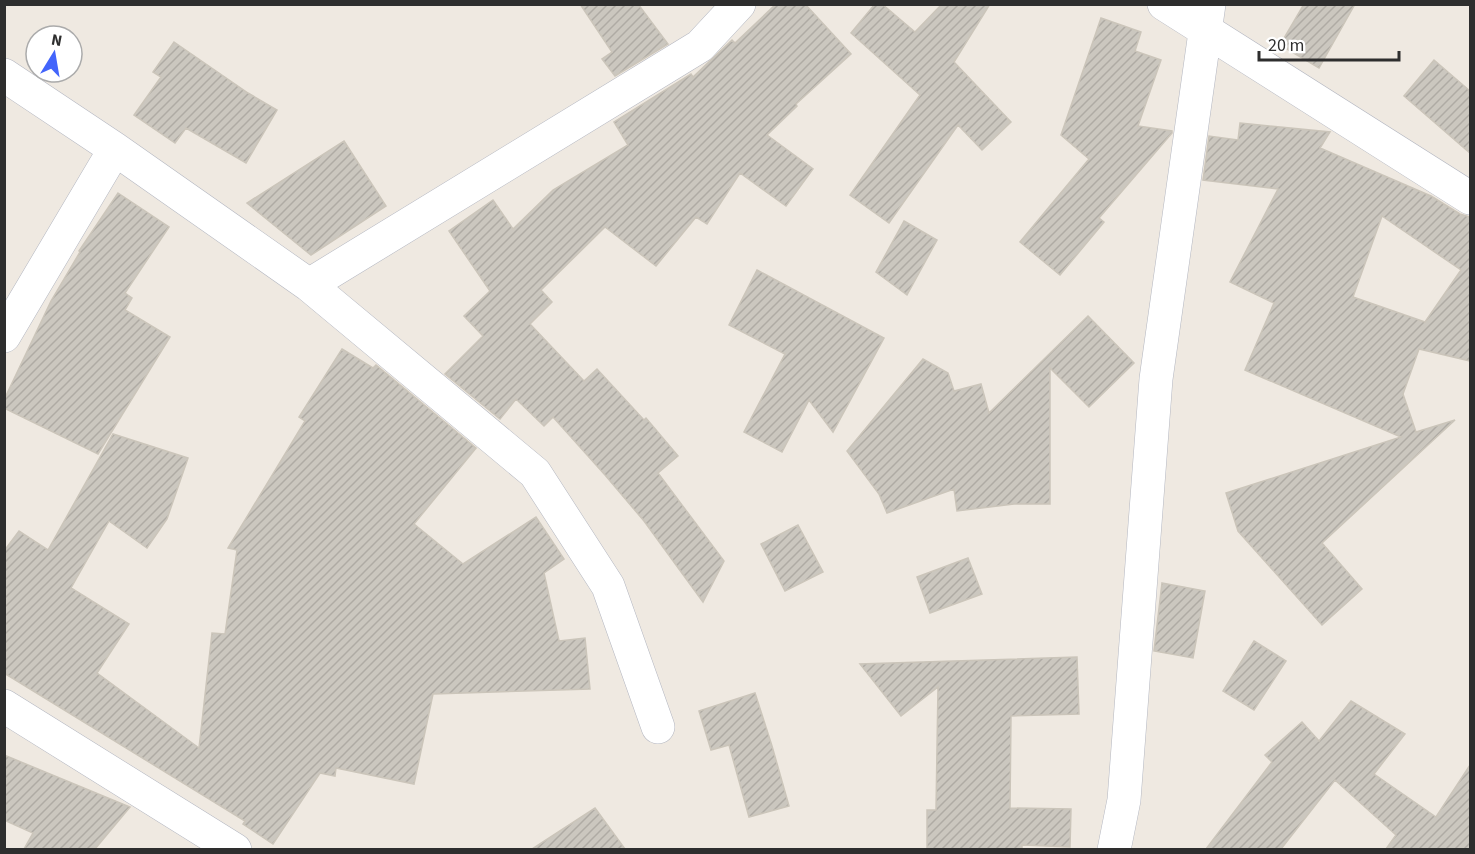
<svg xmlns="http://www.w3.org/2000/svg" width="1475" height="854" font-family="'Source Sans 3',sans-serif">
	<defs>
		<pattern id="building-hatch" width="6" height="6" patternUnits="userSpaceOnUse" patternTransform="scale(1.5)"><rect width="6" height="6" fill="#cbc7bf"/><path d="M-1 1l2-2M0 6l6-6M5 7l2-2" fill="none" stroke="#afaba4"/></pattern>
	</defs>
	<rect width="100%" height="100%" fill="#efe9e1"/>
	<path fill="url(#building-hatch)" stroke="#cbc5ba" stroke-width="1.5" fill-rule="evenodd" d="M580,4H638L668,44L615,76L602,59L612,52Z
		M776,4H805L851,54L796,104L797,106L767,135L813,169L786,206L740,173L707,224L696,217L656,266L605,227L541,290L552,302L530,324L584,381L597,369L644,420L646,418L678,456L658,473L724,561L703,602L644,521L605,475L553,417L544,426L516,399L500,419L445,374L483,336L464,316L490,291L449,231L493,200L513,229L553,190L628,145L614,122L691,74L693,77L732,40L735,43Z
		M875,4H882L915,32L942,4H990L954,62L1011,122L982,150L958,125L889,223L850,195L920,95L851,33Z
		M1304,4H1355L1319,68L1280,45Z
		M1101,18L1141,32L1135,51L1161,60L1138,126L1172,131V133L1099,218L1104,222L1060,275L1020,242L1089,159L1061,135Z
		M174,42L248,93L277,110L246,163L186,128L175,143L134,115L161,77L153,72Z
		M1434,60L1470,91V153L1404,96Z
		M1240,123L1330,132L1320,148L1431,196L1460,214L1470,217V361L1419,349L1403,394L1416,432L1455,420L1322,543L1362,589L1322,625L1238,531L1226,493L1401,437L1245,370L1274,303L1230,282L1278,189L1203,180L1209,136L1238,140ZM1382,216L1461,270L1425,322L1353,297Z
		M344,141L386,206L311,255L247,203Z
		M118,193L169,227L125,293L132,298L125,310L170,337L98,454L4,408V400L51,301L80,252L79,251Z
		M904,221L937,240L907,295L876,272Z
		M757,270L884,338L833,432L809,400L782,452L744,432L785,354L729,325Z
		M1088,316L1134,363L1089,407L1050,368V504H1014L957,511L954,489L887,513L879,494L847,451L923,359L948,373L954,391L981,384L989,413Z
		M342,349L373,368L376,365L476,448L414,524L463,564L536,517L564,559L544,573L559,641L585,638L590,689L433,694L414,784L336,768L335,776L320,773L273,844L243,824L245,821L4,673V551L19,531L48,550L113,434L188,458L167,519L147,548L109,521L71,588L129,624L97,673L199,748L212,633L225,634L237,550L228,548L305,421L299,417Z
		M798,525L823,572L785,591L761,544Z
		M968,558L982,594L930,613L917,577Z
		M1162,583L1205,591L1193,658L1154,651Z
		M1254,641L1286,661L1254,710L1223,691Z
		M1077,657L1079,714L1011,716L1010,808L1071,809L1070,847L1022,845V849H927V810H936L938,687L901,716L860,664Z
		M755,693L772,746L789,806L749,817L729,745L711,750L699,711Z
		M1351,701L1405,734L1374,774L1436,817L1470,765V849H1386L1396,835L1335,780L1281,849H1206L1272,762L1265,755L1302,722L1319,741Z
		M4,755L130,807L95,849H24L33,833L4,820Z
		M595,808L625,849H532Z"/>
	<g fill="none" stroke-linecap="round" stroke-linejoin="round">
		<g stroke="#b4b7c1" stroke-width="34">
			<path id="minor" d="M1164,4L1470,198
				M4,75L115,149L309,285L700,46L739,4
				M309,285L535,473L608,586L658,727
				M4,336L115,149
				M4,706L235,850
				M1114,850L1124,800L1156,379L1209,4"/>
		</g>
		<use href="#minor" stroke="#fff" stroke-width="33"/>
	</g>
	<rect width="1475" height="854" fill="none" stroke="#2e2e2e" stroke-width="12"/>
	<g transform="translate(54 54) rotate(11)"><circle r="28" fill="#ffffff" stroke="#ababab" stroke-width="1.5"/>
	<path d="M0-4.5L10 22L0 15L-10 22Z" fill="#4264fb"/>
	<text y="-9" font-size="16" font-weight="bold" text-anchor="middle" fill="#2e2e2e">N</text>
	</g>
	<path d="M1259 51v9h140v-9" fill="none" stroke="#2e2e2e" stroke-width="3"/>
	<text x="1268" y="51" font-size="18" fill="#2e2e2e" stroke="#ffffff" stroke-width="4.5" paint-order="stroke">20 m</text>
</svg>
